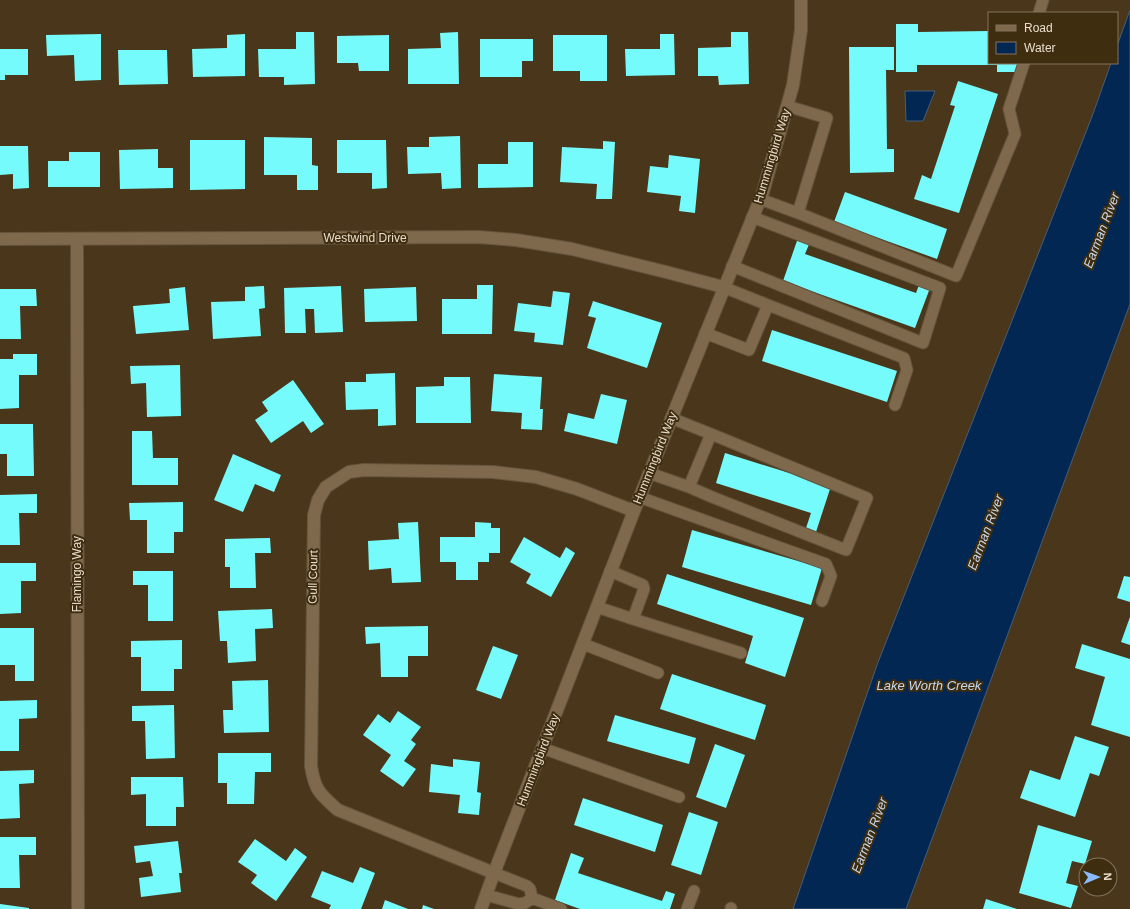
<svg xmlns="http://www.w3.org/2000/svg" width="1130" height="909" font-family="Helvetica,sans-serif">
	<rect width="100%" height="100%" fill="#4a371b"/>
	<path fill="#022752" stroke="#475e77" d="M1130,10V304L906,909H793L877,665L1093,114L1111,63H1117V46Z
		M905,91H935L923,121H906Z"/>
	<path fill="#75fbfb" d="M896,24H918V32L989,31V63H1021V72H997V65H917V72H896Z
		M296,32H314L315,84L284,85V77H259L258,49H296Z
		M458,32L459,84H408V49L441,48L440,33Z
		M731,32H748L749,84L719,85L718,76H698V48L731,47Z
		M101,34V80L75,81L74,55L47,56L46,35Z
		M245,34V76L193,77L192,49L227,48V35Z
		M660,34H674L675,75L626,76L625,49H660Z
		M389,35V71H359L358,63H337V36Z
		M553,35H607V81H580V71H553Z
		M480,39H533V61H522V77H480Z
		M849,47H894V70H886L887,149H894V172L850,173Z
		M0,49H28V75H5V80H0Z
		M118,50H167L168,84L119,85Z
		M958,81L998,94L959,213L914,199L922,175L931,179L955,106L950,105Z
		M460,136L461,188L442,189L441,173L408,174L407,147H429V137Z
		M264,137L312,138V165L318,166V190H297V175H264Z
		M190,140H245V189L190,190Z
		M337,140H386L387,188L372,189V173H337Z
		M603,141L615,142L612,199H596L597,184L560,182L562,147L603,149Z
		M508,142H533V187L478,188V164H508Z
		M0,146H28L29,188L13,189V174L0,175Z
		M158,149V168H173V188L120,189L119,150Z
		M69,152H100V187H48V161H69Z
		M669,155L700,159L695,213L679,211L681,196L647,192L650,166L668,168Z
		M845,192L947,229L937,259L834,222Z
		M798,238L810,242L805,254L916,293L919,285L930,288L915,328L783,281Z
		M477,285H493L492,334H442V299H477Z
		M264,286L265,308L259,309L261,336L213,339L211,302L245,301V287Z
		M341,286L343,332L315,333L314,309H305L306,333H285L284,288Z
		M185,287L189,330L136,334L133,306L170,303L169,289Z
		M416,287L417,321L365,322L364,289Z
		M0,289H36L37,306H20L21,339H0Z
		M553,291L570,293L563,345L534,342L535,333L514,331L518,303L551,307Z
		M593,301L662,323L647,368L587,348L596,318L588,316Z
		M772,330L897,371L887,402L762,361Z
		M13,354H37V375H19V408L0,409V359H13Z
		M180,365L181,416L147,417L146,383L131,384L130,366Z
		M395,373L396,425L378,426V409L346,410L345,382H366V374Z
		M494,374L542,377L540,409H543L542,430L521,429L522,413L491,411Z
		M444,377H470L471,423H416V387L444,386Z
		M293,380L324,424L311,433L303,421L271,443L255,420L268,411L262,402Z
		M601,394L627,400L617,444L564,431L568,413L594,419Z
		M0,424H33L34,476H7V454H0Z
		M132,431H152L153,458H178V485H132Z
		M725,453L831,486L816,532L806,528L811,513L716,483Z
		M233,454L281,475L274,492L255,484L243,512L214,500Z
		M37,494V513H19L20,545H0V495Z
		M183,502V532H174V553H147V520H130L129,503Z
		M418,522L421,582L392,583L391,568L369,570L368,541L399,539L398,523Z
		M475,522L491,523V528H500V553H489V562H478V580H456V562H440V537H475Z
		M692,530L822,568L811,605L682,567Z
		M524,537L560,558L566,547L575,553L551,597L526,583L531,574L510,562Z
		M270,538L271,553H255L256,588H230V567H225V539Z
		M0,563H36V581H21V613L0,614Z
		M133,571H173V621H148V585H133Z
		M667,574L804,618L785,677L745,663L753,636L657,604Z
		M1124,576L1130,577V602L1117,598Z
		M272,609L273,628L255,629L256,661L228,663L227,641H220L218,611Z
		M1130,617V645L1121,642Z
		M428,626V656H408V677H381L380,643L366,644L365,627Z
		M0,628H34V681H15V665H0Z
		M182,640V669H174V691H141V657H131V641Z
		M1082,644L1130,659V737L1091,725L1105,677L1075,668Z
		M493,646L518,655L501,699L476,690Z
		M672,674L766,705L755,740L660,709Z
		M268,680L269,732L224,733L223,710H233L232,681Z
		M37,700V718L19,719V751H0V701Z
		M174,705L175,758L146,759L145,721H132V706Z
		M398,711L421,727L411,740L416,744L404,761L416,769L403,787L380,771L391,755L363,735L378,714L390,723Z
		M615,715L696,738L689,764L607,741Z
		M1075,736L1109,747L1099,776L1090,773L1075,817L1020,798L1030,770L1060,780Z
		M715,744L745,755L726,808L696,797Z
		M218,753H271V772H255L254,804H227V783H218Z
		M453,759L480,762L477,792L481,793L479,815L458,813L460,795L429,792L431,764L453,767Z
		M34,770V783L19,784L20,818L0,819V771Z
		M131,777H183L184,807H176V826H146V794L131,795Z
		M583,798L663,825L655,852L574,825Z
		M689,812L718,822L701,875L671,865Z
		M1038,825L1092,841L1085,864L1072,861L1066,883L1078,886L1071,908L1019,893Z
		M0,837H36V855H19L20,888H0Z
		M255,839L286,861L295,848L307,857L276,901L251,883L257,875L238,862Z
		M178,841L182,873H179L181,892L141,897L139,878L153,876L150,861L136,863L134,846Z
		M571,853L584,858L578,873L662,901L666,891L675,894L670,909H580L555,900Z
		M360,867L375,873L361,909H329L331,905L311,897L322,871L353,883Z
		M986,899L1017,909H983Z
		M385,900L408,909H382Z
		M0,904L29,908V909H0Z
		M423,905L434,909H422Z"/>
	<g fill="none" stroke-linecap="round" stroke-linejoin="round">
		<g stroke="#64533b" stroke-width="13">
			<path id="lane" d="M1039,13L1043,0
				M760,199L798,213L827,118L787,106
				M798,213L956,276L1015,134L1009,109L1024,63
				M732,266L923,343L940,288L752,217
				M723,287L768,305
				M705,333L749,350L768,305L904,358L907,370L895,405
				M649,473L689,487L711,434L671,418
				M689,487L712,497L846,550L867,498L711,434
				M639,497L826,564L831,576L822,601
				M610,571L643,585L644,589L633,619L741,653
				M597,607L633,619
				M583,644L658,673
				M542,748L679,797
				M494,873L527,886L530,889L532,898L561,909
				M486,895L519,904L525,903L532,898
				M687,909L694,891
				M731,909V908"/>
		</g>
		<g stroke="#64533b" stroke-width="14">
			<path id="street" d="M0,239L478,237L516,240L572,249L666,272L723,287
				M77,239L78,909
				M494,873L338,810C320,794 315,791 311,766L314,515L318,500L326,487L349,472L364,470L493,472L536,477L577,489L634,511
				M481,909L494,873L634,511L763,192L793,85L801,30V0"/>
		</g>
		<use href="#lane" stroke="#7e694c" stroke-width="11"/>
		<use href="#street" stroke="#7e694c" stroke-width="12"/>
	</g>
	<g text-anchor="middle" stroke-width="4" stroke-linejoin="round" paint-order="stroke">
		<g font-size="12" fill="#e9ddcd" stroke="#3f2d10">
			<text transform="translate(772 156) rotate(-73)" y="4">Hummingbird Way</text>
			<text x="365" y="242">Westwind Drive</text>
			<text transform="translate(655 458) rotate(-68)" y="4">Hummingbird Way</text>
			<text transform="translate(77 574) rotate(-90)" y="4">Flamingo Way</text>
			<text transform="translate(313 577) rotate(-89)" y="4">Gull Court</text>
			<text transform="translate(538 760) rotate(-69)" y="4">Hummingbird Way</text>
		</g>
		<g font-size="13" font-style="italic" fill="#c7d8ee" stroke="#3f2d10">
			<text transform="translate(1101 230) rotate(-69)" y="5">Earman River</text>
			<text transform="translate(985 532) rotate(-69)" y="5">Earman River</text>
			<text x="929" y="690">Lake Worth Creek</text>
			<text transform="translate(869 835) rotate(-69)" y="5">Earman River</text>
		</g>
	</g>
	<rect x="988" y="12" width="130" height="52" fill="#3f2d10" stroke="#83735c"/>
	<rect x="996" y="25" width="20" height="6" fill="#7e694c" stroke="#83735c"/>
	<text x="1024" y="32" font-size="12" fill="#e9ddcd">Road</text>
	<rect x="996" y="42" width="20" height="12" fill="#022752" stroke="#83735c"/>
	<text x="1024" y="52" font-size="12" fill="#e9ddcd">Water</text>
	<g transform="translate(1098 877) rotate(88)"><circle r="19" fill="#3f2d10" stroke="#83735c"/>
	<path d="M0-3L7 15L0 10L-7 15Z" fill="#88bafc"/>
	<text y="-6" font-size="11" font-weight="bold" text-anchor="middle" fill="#e9ddcd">N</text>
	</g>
</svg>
